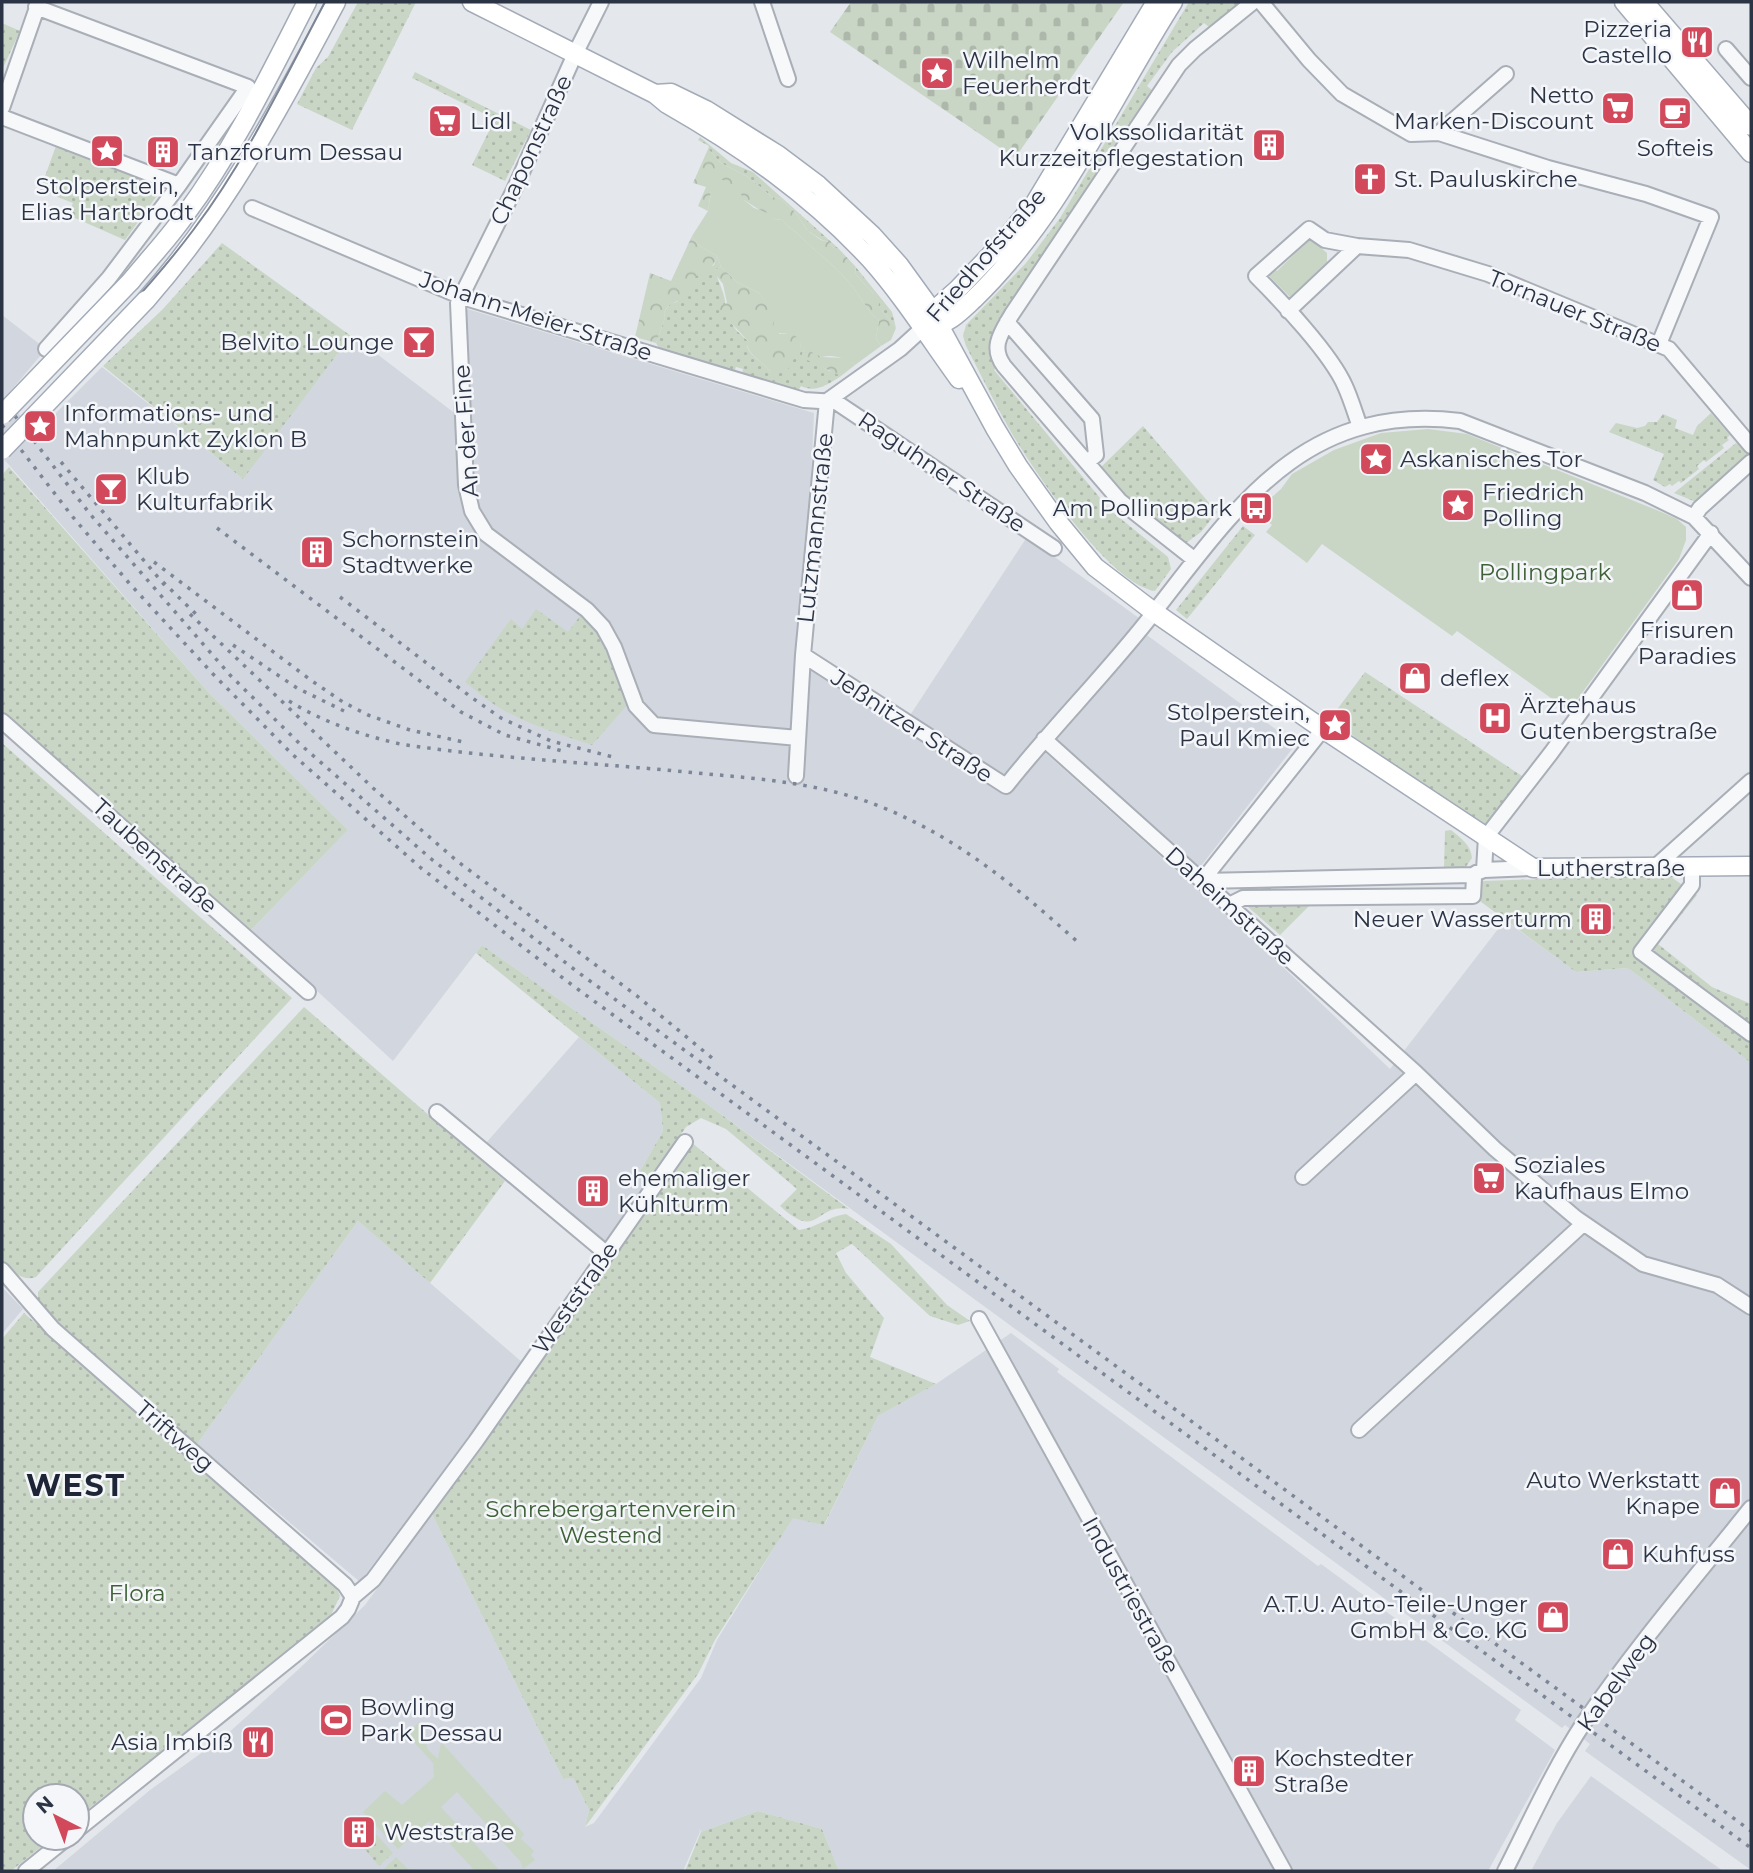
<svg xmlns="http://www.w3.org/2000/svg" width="1753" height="1873" font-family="Montserrat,sans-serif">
	<defs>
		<pattern id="grass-dots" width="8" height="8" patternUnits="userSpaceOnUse" patternTransform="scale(1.75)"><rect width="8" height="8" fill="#c9d6c5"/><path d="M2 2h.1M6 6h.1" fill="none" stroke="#adb8ab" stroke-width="1.8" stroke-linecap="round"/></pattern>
		<pattern id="forest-crowns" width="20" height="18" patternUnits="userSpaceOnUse" patternTransform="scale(1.75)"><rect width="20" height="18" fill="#c9d6c5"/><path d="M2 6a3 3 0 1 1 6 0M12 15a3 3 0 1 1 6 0" fill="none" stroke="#adb8ab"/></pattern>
		<pattern id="cemetery-stones" width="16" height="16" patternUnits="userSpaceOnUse" patternTransform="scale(1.75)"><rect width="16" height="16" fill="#c9d6c5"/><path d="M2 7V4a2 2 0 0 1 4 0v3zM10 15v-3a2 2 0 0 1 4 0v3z" fill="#adb8ab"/></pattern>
	</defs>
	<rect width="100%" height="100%" fill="#e4e7ec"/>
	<path fill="#d2d6de" d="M464,308L814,413L803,661L903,726L1027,537L1143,621L1041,749L1265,950L1390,1069L1505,920L1576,972L1628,968L1751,1063V1870L1585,1751L1590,1744L1565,1725L1562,1728L703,1101L482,945L393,1061L251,930L348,830L210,694L2,457V315L46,349L8,394L32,437L102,367L242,478L352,335L465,421Z
		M1144,633L1296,744L1197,871L1052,740Z
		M579,1037L660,1103L663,1131L639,1173L644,1188L604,1245L486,1143Z
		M358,1221L523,1363L360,1582L197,1444Z
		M2,1287L23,1309L2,1334Z
		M1011,1333L1059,1369L1057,1372L1318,1566L1321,1564L1521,1710L1515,1720L1555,1750L1488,1871H839L822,1829L758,1811L701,1832L699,1828L700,1832L683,1871H53L150,1790L225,1736L300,1668L365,1605L432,1514L563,1779L573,1778L589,1810L585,1827L594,1823L701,1678L717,1640L793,1517L825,1524L878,1416L936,1384Z
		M1591,1776L1723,1871H1531L1557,1823Z"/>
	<path fill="url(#grass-dots)" d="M358,2H416L352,130L297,104L316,68L328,57Z
		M1189,2H1240L1209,27L1204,23L1172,52L1147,86L1153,91L1126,127L998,327L999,365L994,370L1110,510L1168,557L1171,569L1155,591C1110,585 1034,471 1011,432C995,404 981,375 966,346L963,336L966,325L1026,263L1060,218Z
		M2,23L20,31L2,70Z
		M415,72L531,130L505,181L472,165L495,119L412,78Z
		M700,137L731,163L753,172L838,248H834L829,242L822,240L808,231L795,212L781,199L772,197L748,177L721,163L708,149L709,146L698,140Z
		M56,146L164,186L125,240L68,215L73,203L40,190Z
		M222,243L351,336L243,479L103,366L163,309Z
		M717,256L721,267L715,270C719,286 728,296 725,314L737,331L749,342L747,346C751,358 764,362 771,373L801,347L805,348L802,354L829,371L837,372L841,376C827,385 816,393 801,386L798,391L742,375L743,369L736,367L734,373L662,353L656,343L665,318L664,312L670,304L677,302L696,276L714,265Z
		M855,266L892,312L896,328L882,310H878L873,293L856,275Z
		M1711,413L1730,435L1727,438L1729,440L1722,445L1724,448L1706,462L1704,460L1697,466L1699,469L1681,483L1679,481L1672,486L1670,484L1665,487L1653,480L1664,454L1609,432L1616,423L1637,428L1645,426L1648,422H1657L1663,414L1677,420L1675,428L1693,435L1697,426Z
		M1143,426L1217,512L1201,532L1182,546L1097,471Z
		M1741,441L1749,452L1748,456L1696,502L1674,493L1736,443L1737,444Z
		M9,467L210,694L348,830L251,930L2,711V475Z
		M1243,526L1255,535L1187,619L1176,610Z
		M536,609L568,632L580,616L594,626L613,664L629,703L592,745C559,734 525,724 495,705C485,699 475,689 465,682L511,619L522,629Z
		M1365,672L1525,778L1486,832L1330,719Z
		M2,743L292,998L36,1277C20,1282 13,1270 2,1260Z
		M1451,830C1461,838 1471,845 1472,858L1465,868L1444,869L1445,831Z
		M1668,875L1697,895L1658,944L1712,987L1751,1004V1063L1628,968L1576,972L1473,896L1483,881Z
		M1314,901L1280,935L1247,906L1250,902Z
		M482,945L703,1101L849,1209C815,1203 819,1242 780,1206L797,1189L726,1129L701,1118L686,1127L644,1188L639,1173L663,1131L660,1103L476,953Z
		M304,1007L505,1181L430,1283L358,1221L197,1444L45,1312L38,1300V1292Z
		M692,1143L799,1230C816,1228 829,1216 846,1214L891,1244L947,1305L970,1321L958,1325L930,1316L852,1244L836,1253L846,1273L884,1318L870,1357L936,1384L878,1416L824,1525L793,1518L715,1640L698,1674L585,1827L589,1810L573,1778L563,1779L432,1514Z
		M24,1313L337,1589L340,1596L331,1615L77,1818V1796H35V1838H52L11,1871H2V1339Z
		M758,1811L822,1829L839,1871H685L701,1832Z
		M359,1815L393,1853L379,1866L348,1829L350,1823Z
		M396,1857L410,1871H384L383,1870Z"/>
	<path fill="url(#forest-crowns)" d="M708,149L721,163L748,177L772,197L781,199L795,212L808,231L821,240L829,242L834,248H838L855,266L856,275L873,293L879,303L878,310H882L896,328L891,340L881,346L876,339L879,320C866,311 859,293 848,281C833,264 815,251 799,235C793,229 788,228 783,220L774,219L744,200L711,192L708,211L698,206L706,187L693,183Z
		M692,236L698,245L717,256C713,268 708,273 696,276L684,298L669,305L664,312L665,318L656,343L635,337L650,273L671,281Z
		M721,267L737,282L759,293L776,317L779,334H795L800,340L801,347C791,358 793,377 771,373C764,362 751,358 747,345L748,341L720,311L719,306L727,303L723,284L715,274V270Z
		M805,348L822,357L846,358L855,365L841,376L805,359L802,354Z"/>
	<path fill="url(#cemetery-stones)" d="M851,2H1124L1015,158L830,32Z"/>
	<path fill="#c9d6c5" d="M721,179L739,190L744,200L754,208L767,213L774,219L783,220C788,228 793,229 799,235C815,251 833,264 848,281C859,293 866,311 879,320L876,339L881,346L855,365C846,358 833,354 822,357L801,347C799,329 785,336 772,332L775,317L759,293L737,282L721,267L717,256L698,245L692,236L708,211L713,180Z
		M1307,236L1327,253V262L1290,297L1267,274L1273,268L1277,271L1305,244L1302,240Z
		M1428,429L1467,434L1659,511L1677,519L1686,527V540L1679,559L1569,711L1457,631L1452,636L1322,544L1307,563L1266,532L1272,525L1264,518L1258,524L1248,518L1281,489L1292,474L1334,450L1381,433Z
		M420,1722L428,1750L438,1759L441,1742L524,1834L521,1839L534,1851L531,1855L535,1860L523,1869L520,1861L457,1792L441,1807L500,1871H475L429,1821L398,1849L363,1812L385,1791L402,1805L434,1777L433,1763L406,1733Z"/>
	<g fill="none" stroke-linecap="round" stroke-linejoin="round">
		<g stroke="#a9aeb7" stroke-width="18">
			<path id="minor" d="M601,2L575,54L514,190L458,303L466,485L472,511L486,534L587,610L603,627L614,647L636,706L654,725L798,738
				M762,2L788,79
				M1261,2L1309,60L1342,94L1411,134L1439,133L1548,168L1646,194L1711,217L1659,344
				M36,7L248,87L179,185L109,278L46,349
				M1726,49L1751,78
				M2,108L39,2
				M2,117L179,185
				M1439,133L1506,74
				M252,208L462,297L804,400L836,402L1054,548
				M1288,311L1357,246
				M1007,322L1092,419L1096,455L1087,462
				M1360,427C1355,413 1351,399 1345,386C1331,354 1282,302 1256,276L1309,229L1325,240L1357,246L1409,250L1488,274L1669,349L1751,446
				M1694,517L1700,508L1751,462
				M1195,560L1120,501L1004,366C990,347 1001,333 1012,314L1179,65L1195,49L1253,2
				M803,655L1006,786C1051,729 1103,677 1148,620C1234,511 1301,402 1460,421L1645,493L1694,517L1751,578
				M2,721L308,992
				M1044,739L1416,1073L1495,1149L1576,1218L1643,1264L1717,1285L1751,1307
				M796,776L803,655L827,401L900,349L923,328
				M1654,868L1751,781
				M1692,868V885L1641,952L1751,1034
				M1484,870L1486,837L1551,753L1711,533
				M1476,873L1484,870L1533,868
				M1202,881L1472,875L1474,878L1473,896L1243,898L1229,905
				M1202,881L1323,729
				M437,1112L606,1253
				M1303,1177L1416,1073
				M2,1270L53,1329L345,1585L353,1597
				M979,1319L1284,1871
				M1359,1430L1583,1224
				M77,1830L342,1617L348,1609L353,1597L373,1580L476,1441L685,1142
				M26,1871L67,1838
				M1505,1871C1530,1822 1553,1770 1583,1724C1634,1649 1694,1579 1751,1508"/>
		</g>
		<g stroke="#a3abb8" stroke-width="21">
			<path id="major" d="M472,2L655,94L667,104C742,147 811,195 870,259C903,296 930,339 959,379
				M1624,2L1751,153
				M1644,2L1751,126
				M655,94L671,93L706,110L778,155L818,185L872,235L899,265L928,305L995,428L1018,466L1058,522L1095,567L1154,612L1311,721L1533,868L1751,866
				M131,281C149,259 169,238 185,215C234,149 270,74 307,2
				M146,300C226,209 280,108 336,2
				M926,322L932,312L958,289L1003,242L1035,203L1156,2
				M930,327C948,325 961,311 974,299C1061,215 1109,102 1173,2"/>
		</g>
		<use href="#minor" stroke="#f7f8fa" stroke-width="14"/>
		<use href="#major" stroke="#fff" stroke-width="18"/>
		<path stroke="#7d8696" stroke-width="2" d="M2,437C67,370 138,304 194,229C247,159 284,79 325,2"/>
		<path stroke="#7d8696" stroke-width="3.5" stroke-dasharray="3.5 7" stroke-linecap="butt" d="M2,399L90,514L230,675L301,745L430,858L575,970L1751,1831
			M2,425L72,516L129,583L213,674L292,754L421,868L568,982L1751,1848
			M61,462L167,588
			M217,528L461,712L505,735L566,752
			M154,562L312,681L343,702L368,715L410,730L468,743
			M163,582L200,618
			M340,597L471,697L501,718L551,741L613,757
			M190,614L373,788L457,861L637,996L712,1058
			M233,645L297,688L344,711
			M289,701C323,722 361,735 400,744C498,759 598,763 697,773C761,779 824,783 884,808C963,841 1017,888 1080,944"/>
		<g stroke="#a3abb8" stroke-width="21" stroke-linecap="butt">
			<path id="major-bridge" d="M2,415L131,281
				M2,450L146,300"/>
		</g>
		<use href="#major-bridge" stroke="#fff" stroke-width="18"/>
	</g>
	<defs>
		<g id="restaurant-square" transform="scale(1.75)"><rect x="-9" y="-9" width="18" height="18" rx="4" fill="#d1495b" stroke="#f4f6f9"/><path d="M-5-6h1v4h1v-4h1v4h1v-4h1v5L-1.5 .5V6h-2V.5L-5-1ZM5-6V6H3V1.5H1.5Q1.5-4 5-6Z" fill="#fff"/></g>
		<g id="sight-square" transform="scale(1.75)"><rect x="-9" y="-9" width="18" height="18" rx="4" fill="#d1495b" stroke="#f4f6f9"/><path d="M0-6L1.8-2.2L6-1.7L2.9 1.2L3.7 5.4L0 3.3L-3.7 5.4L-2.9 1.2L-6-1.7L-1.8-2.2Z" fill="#fff"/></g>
		<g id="supermarket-square" transform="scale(1.75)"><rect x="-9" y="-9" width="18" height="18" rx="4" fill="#d1495b" stroke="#f4f6f9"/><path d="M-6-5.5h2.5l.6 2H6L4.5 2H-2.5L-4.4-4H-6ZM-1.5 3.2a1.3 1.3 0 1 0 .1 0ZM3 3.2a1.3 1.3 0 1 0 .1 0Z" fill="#fff"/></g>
		<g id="cafe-square" transform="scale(1.75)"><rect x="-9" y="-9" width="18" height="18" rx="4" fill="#d1495b" stroke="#f4f6f9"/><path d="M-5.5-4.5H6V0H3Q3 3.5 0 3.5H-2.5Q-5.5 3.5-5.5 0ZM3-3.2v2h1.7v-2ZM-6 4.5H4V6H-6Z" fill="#fff"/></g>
		<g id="building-square" transform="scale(1.75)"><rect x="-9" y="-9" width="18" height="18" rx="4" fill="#d1495b" stroke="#f4f6f9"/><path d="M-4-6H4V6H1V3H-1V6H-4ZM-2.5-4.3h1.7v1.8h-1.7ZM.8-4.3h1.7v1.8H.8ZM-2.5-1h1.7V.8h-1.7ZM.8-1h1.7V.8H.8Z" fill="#fff"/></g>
		<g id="church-square" transform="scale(1.75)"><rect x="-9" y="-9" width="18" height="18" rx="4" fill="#d1495b" stroke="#f4f6f9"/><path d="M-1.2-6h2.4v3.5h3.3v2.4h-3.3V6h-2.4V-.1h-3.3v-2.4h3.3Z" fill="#fff"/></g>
		<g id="bar-square" transform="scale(1.75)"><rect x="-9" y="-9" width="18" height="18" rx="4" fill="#d1495b" stroke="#f4f6f9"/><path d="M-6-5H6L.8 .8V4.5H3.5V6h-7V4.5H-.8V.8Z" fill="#fff"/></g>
		<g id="bus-square" transform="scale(1.75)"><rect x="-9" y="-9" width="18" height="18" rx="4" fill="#d1495b" stroke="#f4f6f9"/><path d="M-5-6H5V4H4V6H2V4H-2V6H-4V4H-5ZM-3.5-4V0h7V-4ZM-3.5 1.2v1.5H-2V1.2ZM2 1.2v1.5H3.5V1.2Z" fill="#fff"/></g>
		<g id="shop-square" transform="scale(1.75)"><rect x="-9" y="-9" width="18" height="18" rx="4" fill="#d1495b" stroke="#f4f6f9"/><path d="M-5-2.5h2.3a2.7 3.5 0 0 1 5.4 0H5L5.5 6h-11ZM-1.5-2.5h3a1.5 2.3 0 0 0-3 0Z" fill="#fff"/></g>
		<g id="hospital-square" transform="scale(1.75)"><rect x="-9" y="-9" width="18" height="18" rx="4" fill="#d1495b" stroke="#f4f6f9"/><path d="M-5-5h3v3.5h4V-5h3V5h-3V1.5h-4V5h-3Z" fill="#fff"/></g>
		<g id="stadium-square" transform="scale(1.75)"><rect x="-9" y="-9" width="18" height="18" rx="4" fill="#d1495b" stroke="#f4f6f9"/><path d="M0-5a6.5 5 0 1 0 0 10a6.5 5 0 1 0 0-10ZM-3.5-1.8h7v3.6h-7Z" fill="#fff"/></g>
	</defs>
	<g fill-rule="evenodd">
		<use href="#restaurant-square" x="1697" y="42"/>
		<use href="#sight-square" x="937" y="73"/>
		<use href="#supermarket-square" x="1618" y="108"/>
		<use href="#cafe-square" x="1675" y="113"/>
		<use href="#supermarket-square" x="445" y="121"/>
		<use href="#building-square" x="1269" y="145"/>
		<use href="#sight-square" x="107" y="151"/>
		<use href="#building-square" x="163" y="152"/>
		<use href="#church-square" x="1370" y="179"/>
		<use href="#bar-square" x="419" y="342"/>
		<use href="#sight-square" x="40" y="426"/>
		<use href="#sight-square" x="1376" y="459"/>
		<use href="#bar-square" x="111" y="489"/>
		<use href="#sight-square" x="1458" y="505"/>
		<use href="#bus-square" x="1256" y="508"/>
		<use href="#building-square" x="317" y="552"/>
		<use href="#shop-square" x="1687" y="595"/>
		<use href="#shop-square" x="1415" y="678"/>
		<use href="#hospital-square" x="1495" y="718"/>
		<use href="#sight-square" x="1335" y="725"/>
		<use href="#building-square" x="1596" y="919"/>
		<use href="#supermarket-square" x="1489" y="1178"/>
		<use href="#building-square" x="593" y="1191"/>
		<use href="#shop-square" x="1725" y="1493"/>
		<use href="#shop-square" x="1618" y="1554"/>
		<use href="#shop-square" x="1553" y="1617"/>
		<use href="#stadium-square" x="336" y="1720"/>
		<use href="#restaurant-square" x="258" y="1742"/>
		<use href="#building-square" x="1249" y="1771"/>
		<use href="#building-square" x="359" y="1832"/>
	</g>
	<g text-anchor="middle" stroke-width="5" stroke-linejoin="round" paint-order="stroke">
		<g font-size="23" fill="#2b3445" stroke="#f4f6f9" text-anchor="start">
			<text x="1672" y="37" text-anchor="end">Pizzeria<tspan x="1672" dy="26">Castello</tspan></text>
			<text x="962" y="68">Wilhelm<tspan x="962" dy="26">Feuerherdt</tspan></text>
			<text x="1594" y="103" text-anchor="end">Netto<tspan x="1594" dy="26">Marken-Discount</tspan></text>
			<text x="470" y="129">Lidl</text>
			<text x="1244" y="140" text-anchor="end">Volkssolidarität<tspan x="1244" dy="26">Kurzzeitpflegestation</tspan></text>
			<text x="1675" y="156" text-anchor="middle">Softeis</text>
			<text x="188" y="160">Tanzforum Dessau</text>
			<text x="1394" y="187">St. Pauluskirche</text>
			<text x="107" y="194" text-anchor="middle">Stolperstein,<tspan x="107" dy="26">Elias Hartbrodt</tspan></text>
			<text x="394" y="350" text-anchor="end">Belvito Lounge</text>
			<text x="64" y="421">Informations- und<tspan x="64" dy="26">Mahnpunkt Zyklon B</tspan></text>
			<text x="1400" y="467">Askanisches Tor</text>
			<text x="136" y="484">Klub<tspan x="136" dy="26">Kulturfabrik</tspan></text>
			<text x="1482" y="500">Friedrich<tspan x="1482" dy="26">Polling</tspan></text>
			<text x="1232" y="516" text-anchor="end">Am Pollingpark</text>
			<text x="342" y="547">Schornstein<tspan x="342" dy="26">Stadtwerke</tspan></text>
			<text x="1687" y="638" text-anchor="middle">Frisuren<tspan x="1687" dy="26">Paradies</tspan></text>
			<text x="1440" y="686">deflex</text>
			<text x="1520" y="713">Ärztehaus<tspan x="1520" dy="26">Gutenbergstraße</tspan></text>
			<text x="1310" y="720" text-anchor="end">Stolperstein,<tspan x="1310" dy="26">Paul Kmiec</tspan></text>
			<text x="1572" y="927" text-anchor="end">Neuer Wasserturm</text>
			<text x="1514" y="1173">Soziales<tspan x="1514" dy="26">Kaufhaus Elmo</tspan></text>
			<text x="618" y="1186">ehemaliger<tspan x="618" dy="26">Kühlturm</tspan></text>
			<text x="1700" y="1488" text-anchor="end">Auto Werkstatt<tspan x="1700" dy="26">Knape</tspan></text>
			<text x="1642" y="1562">Kuhfuss</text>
			<text x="1528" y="1612" text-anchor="end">A.T.U. Auto-Teile-Unger<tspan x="1528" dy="26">GmbH &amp; Co. KG</tspan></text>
			<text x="360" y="1715">Bowling<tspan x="360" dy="26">Park Dessau</tspan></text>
			<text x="233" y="1750" text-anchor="end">Asia Imbiß</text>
			<text x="1274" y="1766">Kochstedter<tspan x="1274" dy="26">Straße</tspan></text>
			<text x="384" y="1840">Weststraße</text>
		</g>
		<g font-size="23" fill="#2b3445" stroke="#f4f6f9">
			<text transform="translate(531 150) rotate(-65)" y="8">Chaponstraße</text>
			<text transform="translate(986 255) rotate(-49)" y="8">Friedhofstraße</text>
			<text transform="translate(1575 311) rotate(22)" y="8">Tornauer Straße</text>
			<text transform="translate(536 316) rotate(18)" y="8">Johann-Meier-Straße</text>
			<text transform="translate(466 431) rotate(-94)" y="8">An der Fine</text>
			<text transform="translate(942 472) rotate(34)" y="8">Raguhner Straße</text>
			<text transform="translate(815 528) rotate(-84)" y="8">Lutzmannstraße</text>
			<text transform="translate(912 726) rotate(33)" y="8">Jeßnitzer Straße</text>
			<text transform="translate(155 856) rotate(42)" y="8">Taubenstraße</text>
			<text x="1611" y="876">Lutherstraße</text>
			<text transform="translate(1230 906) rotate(42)" y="8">Daheimstraße</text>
			<text transform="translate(575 1298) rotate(-55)" y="8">Weststraße</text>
			<text transform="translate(175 1436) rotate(41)" y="8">Triftweg</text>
			<text transform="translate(1131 1595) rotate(61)" y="8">Industriestraße</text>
			<text transform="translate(1616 1682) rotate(-54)" y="8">Kabelweg</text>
		</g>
		<g font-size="23" fill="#3f6138" stroke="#f4f6f9">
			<text x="1545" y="580">Pollingpark</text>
			<text x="611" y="1517">Schrebergartenverein<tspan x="611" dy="26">Westend</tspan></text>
			<text x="137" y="1601">Flora</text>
		</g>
		<g font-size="30" font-weight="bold" letter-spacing="2" fill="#1d2536" stroke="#f4f6f9">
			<text x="76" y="1496">WEST</text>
		</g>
	</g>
	<rect width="1753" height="1873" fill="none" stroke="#2b3445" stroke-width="7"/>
	<g transform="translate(56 1817) rotate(318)"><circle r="33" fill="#f4f6f9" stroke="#a4a8b1" stroke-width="2"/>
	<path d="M0-5L12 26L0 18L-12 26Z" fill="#d1495b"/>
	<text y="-10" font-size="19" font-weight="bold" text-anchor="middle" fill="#2b3445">N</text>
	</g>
</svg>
